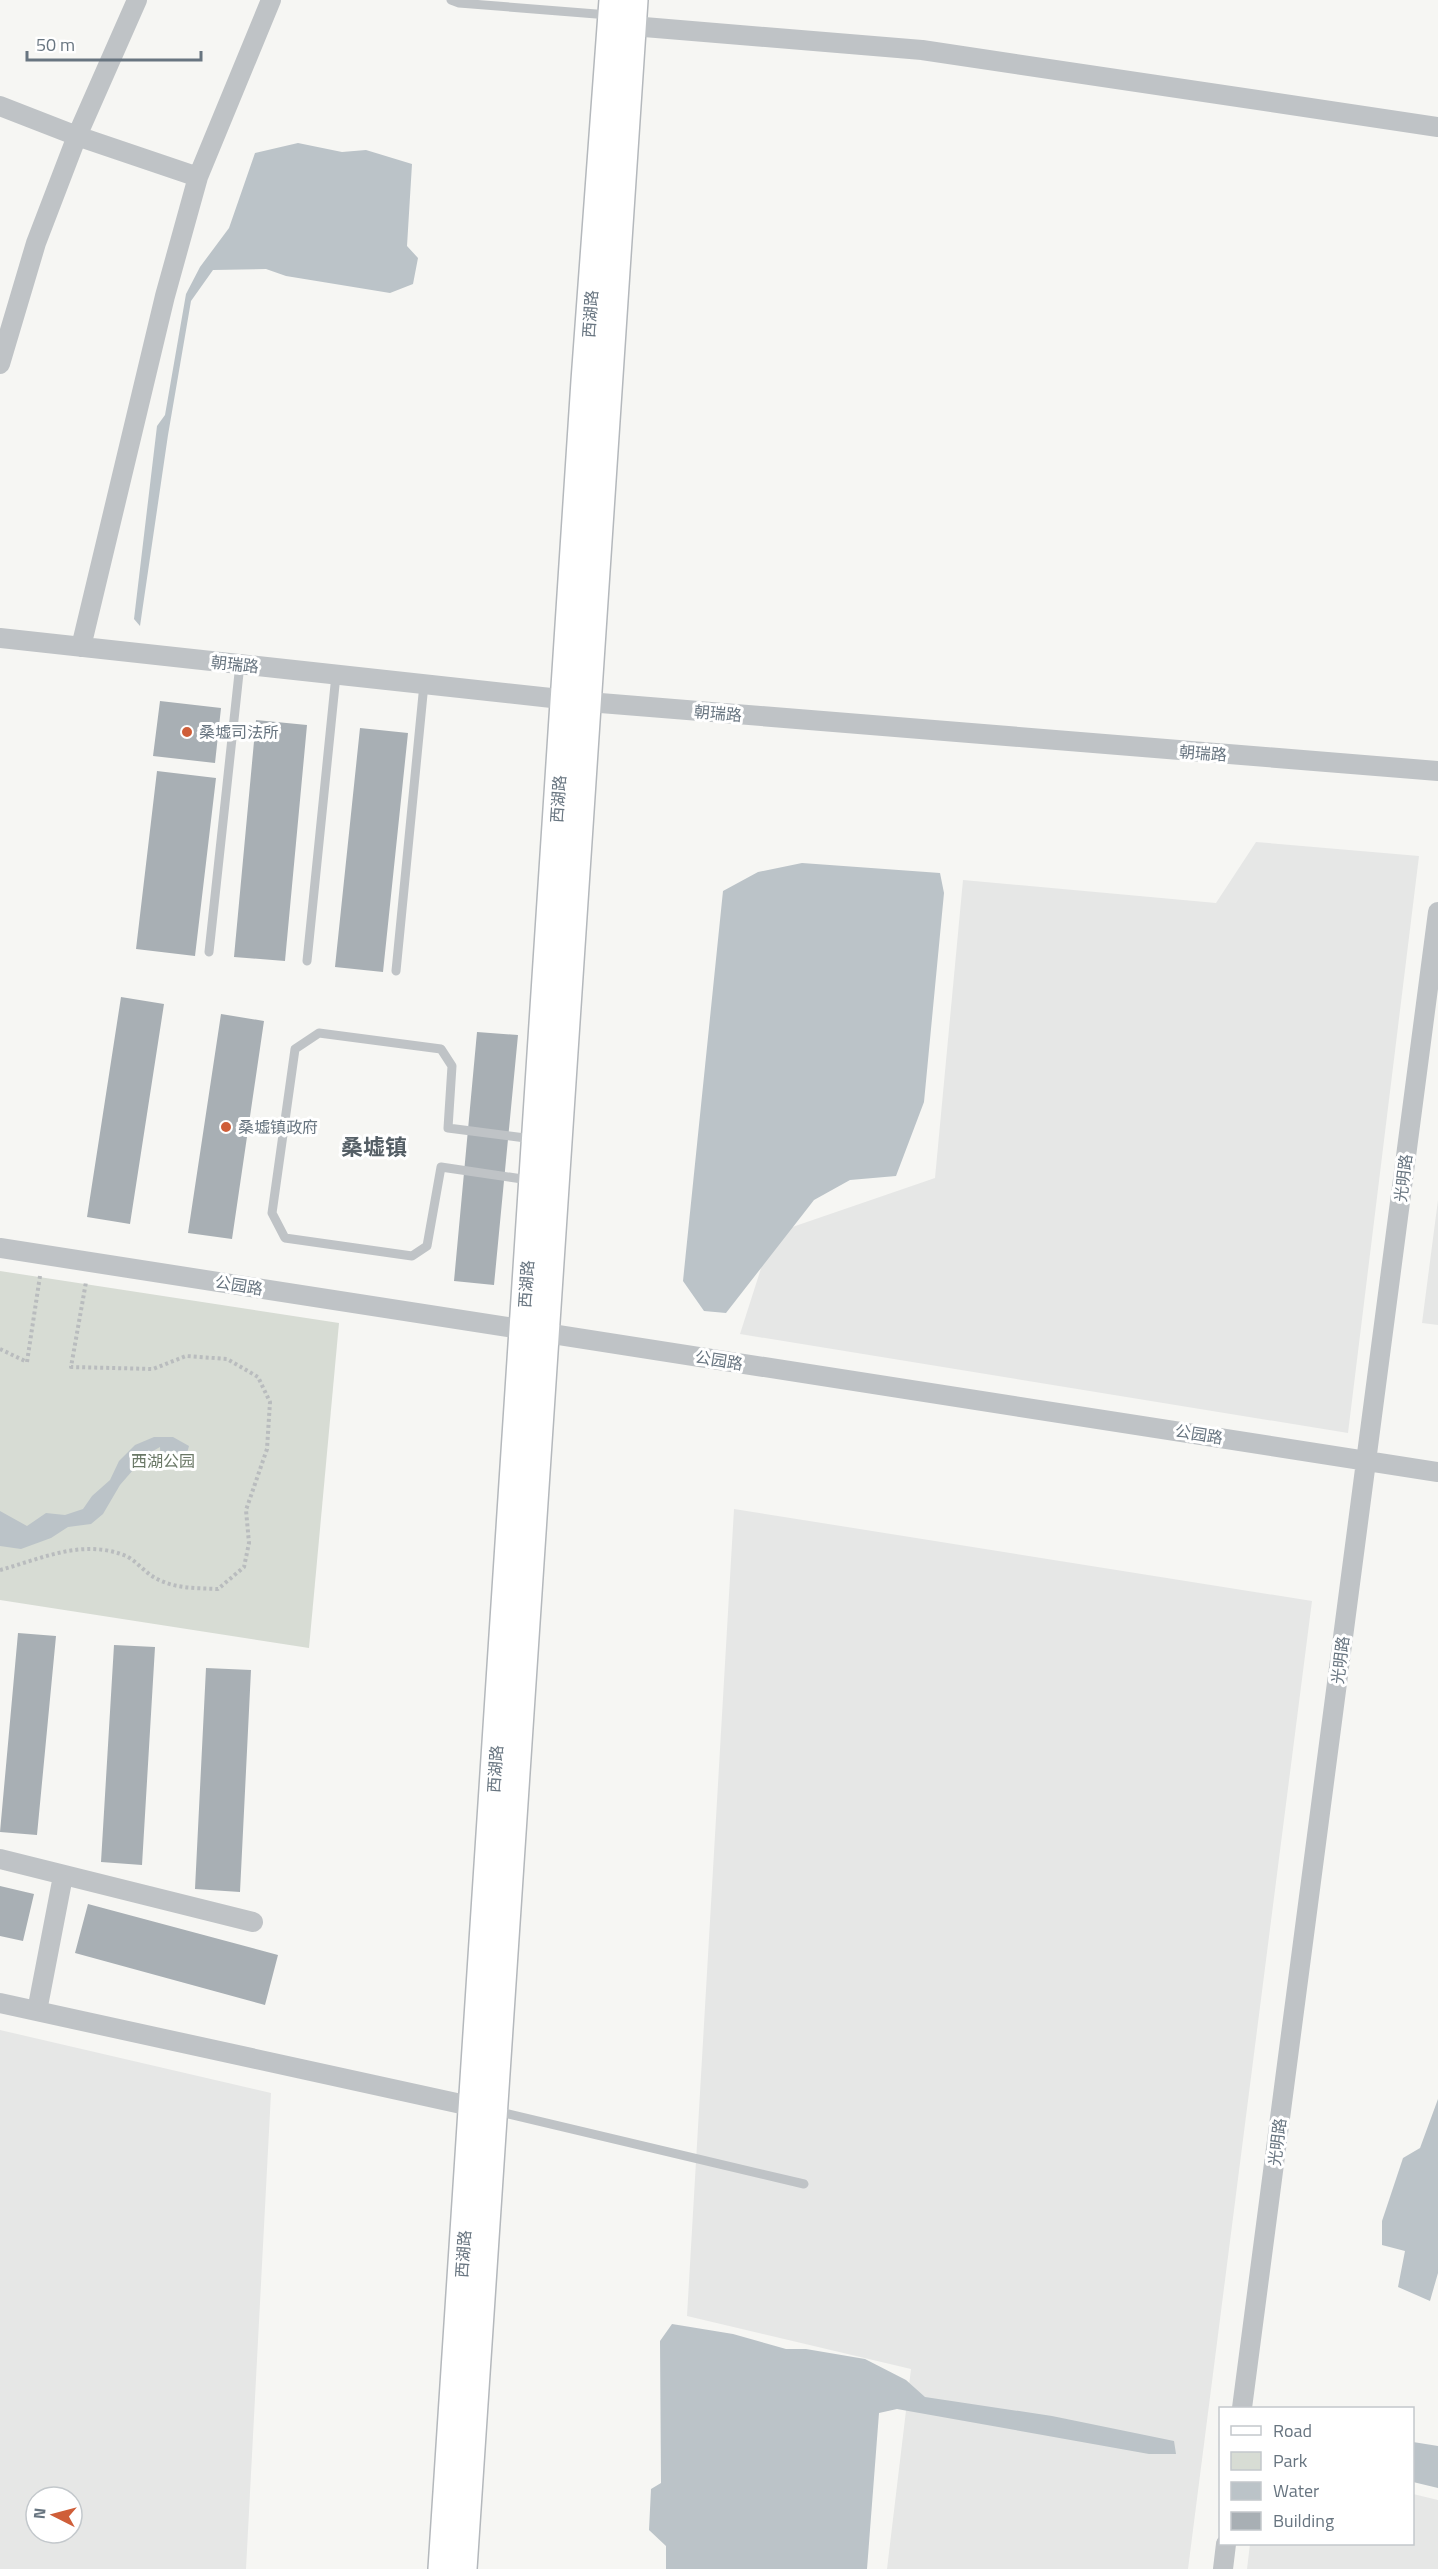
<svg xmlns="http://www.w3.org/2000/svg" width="1438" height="2569" font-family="'Titillium Web','Noto Sans SC',sans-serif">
	<rect width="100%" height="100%" fill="#f6f6f3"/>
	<path fill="#e6e7e6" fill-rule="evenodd" d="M1256,842L1419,856L1348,1433L740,1334L772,1234L935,1178L963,880L1216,903Z
		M1438,1200V1325L1422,1323Z
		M734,1509L1312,1601L1188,2569H887L911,2369L687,2316Z
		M0,2030L271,2093L246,2569H0ZM36,2497H72V2533H36Z
		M1413,2494L1438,2500V2569H1247L1250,2544H1412Z"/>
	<path fill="#d7dcd4" d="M0,1271L339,1323L309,1648L0,1600Z"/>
	<path fill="#bbc3c8" d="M298,143L342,152L366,150L412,164L407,246L418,258L413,284L390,293L286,276L266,269L213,270L191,301L168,435L140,626L134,619L157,426L165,415L186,294L200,267L229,228L255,153Z
		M802,863L940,873L944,893L924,1102L896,1176L850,1180L814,1200L726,1313L704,1311L683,1281L723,891L758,872Z
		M154,1437H173L189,1446L184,1464L161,1468L160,1447L146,1455L120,1485L103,1514L91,1524L68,1527L51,1538L21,1549L0,1546V1511L27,1526L46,1513L65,1515L83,1509L92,1496L110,1480L119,1461L135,1445Z
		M1438,2099V2273L1430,2301L1398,2287L1405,2251L1382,2245V2221L1403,2158L1420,2148Z
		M672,2324L733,2334L786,2349H806L865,2359L906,2380L925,2397L1052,2416L1174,2441L1176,2454H1149L897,2409L879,2413L867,2569H666V2546L649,2530L651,2489L661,2483L660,2341Z
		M1413,2442L1438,2446V2488L1413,2482Z"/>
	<path fill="#a8afb4" d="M160,701L221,708L215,763L153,756Z
		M256,720L307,725L285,961L234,957Z
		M360,728L408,733L383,972L335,967Z
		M157,771L216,778L195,956L136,949Z
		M121,997L164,1004L130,1224L87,1217Z
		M221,1014L264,1021L232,1239L188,1233Z
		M477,1032L518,1035L494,1285L454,1281Z
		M18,1633L56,1636L37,1835L0,1832Z
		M114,1645L155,1647L142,1865L101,1862Z
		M206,1668L251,1670L240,1892L195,1889Z
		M0,1886L34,1894L23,1941L0,1936Z
		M88,1904L278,1955L265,2005L75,1953Z"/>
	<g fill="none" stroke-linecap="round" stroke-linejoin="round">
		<g stroke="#b4b8bc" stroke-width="30">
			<path id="secondary" d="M442,2569L585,381L613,0
				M463,2569L634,0"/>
		</g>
		<path stroke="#b9bcbe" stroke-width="4" stroke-dasharray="3 3" stroke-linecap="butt" d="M0,1349L27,1362L40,1276
			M0,1570C41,1559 83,1538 126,1556C135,1560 143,1570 152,1576C172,1589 195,1588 218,1589L244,1567L249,1543L246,1510L267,1449L270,1402L258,1377L227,1359L186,1356L153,1369L71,1367L86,1282"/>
		<path stroke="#bfc3c6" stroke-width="9" d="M451,0L459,3L609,15
			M209,952L240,664
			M307,961L336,675
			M396,971L424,684
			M529,1180L441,1167L427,1246L412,1256L285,1238L272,1213L295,1049L319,1033L441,1049L452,1066L448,1128L533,1139
			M496,2111L804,2184"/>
		<path stroke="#bfc3c6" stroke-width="20" d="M632,26L922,50L1438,127
			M0,106L77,136L198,177
			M0,364L36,243L77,136L137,0
			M0,638L588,702L1438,771
			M81,647L165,296L198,177L271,0
			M0,1248L1438,1472
			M0,1859L253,1922
			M0,2003L484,2109
			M37,2011L63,1876
			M1242,2408L1438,912
			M1223,2569L1226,2544"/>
		<use href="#secondary" stroke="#fff" stroke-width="27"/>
	</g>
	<g fill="#cf5e39" stroke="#fff" stroke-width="2">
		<circle cx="187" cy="732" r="6"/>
		<circle cx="226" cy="1127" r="6"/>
	</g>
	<g text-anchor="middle" stroke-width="6" stroke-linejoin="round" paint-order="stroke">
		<g font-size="16" fill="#687580" stroke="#fff">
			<text transform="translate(590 314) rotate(-86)" y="6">西湖路</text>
			<text transform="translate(235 664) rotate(6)" y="6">朝瑞路</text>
			<text transform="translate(718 713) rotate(5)" y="6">朝瑞路</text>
			<text transform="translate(1203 753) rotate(4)" y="6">朝瑞路</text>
			<text transform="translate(558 799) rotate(-86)" y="6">西湖路</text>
			<text transform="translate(1403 1178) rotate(-83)" y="6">光明路</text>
			<text transform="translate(526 1284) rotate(-86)" y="6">西湖路</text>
			<text transform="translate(239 1285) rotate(9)" y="6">公园路</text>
			<text transform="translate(719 1360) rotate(9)" y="6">公园路</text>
			<text transform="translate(1199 1434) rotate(9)" y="6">公园路</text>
			<text transform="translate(1340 1660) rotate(-83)" y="6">光明路</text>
			<text transform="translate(495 1769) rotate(-86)" y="6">西湖路</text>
			<text transform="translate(1277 2142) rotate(-83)" y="6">光明路</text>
			<text transform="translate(463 2254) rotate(-86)" y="6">西湖路</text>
		</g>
		<g font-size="16" fill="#687580" stroke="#fff" text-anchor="start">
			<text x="199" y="738">桑墟司法所</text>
			<text x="238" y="1133">桑墟镇政府</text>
		</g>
		<g font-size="16" fill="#6a7866" stroke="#fff">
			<text x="163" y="1467">西湖公园</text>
		</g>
		<g font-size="22" font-weight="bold" fill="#555f66" stroke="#fff">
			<text x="374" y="1155">桑墟镇</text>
		</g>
	</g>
	<rect x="1219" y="2407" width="195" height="138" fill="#ffffff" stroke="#c3c8cc" stroke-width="1.5"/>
	<rect x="1231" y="2426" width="30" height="9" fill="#ffffff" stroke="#c3c8cc" stroke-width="1.5"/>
	<text x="1273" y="2437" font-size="18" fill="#687580">Road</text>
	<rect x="1231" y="2452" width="30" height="18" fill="#d7dcd4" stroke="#c3c8cc" stroke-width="1.5"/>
	<text x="1273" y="2467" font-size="18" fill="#687580">Park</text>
	<rect x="1231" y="2482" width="30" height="18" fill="#bbc3c8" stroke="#c3c8cc" stroke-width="1.5"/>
	<text x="1273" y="2497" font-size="18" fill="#687580">Water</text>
	<rect x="1231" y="2512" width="30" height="18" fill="#a8afb4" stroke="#c3c8cc" stroke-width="1.5"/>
	<text x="1273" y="2527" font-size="18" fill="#687580">Building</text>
	<g transform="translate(54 2515) rotate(276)"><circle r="28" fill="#ffffff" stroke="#c3c8cc" stroke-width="1.5"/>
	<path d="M0-4.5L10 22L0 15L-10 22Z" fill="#cf5e39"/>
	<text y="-9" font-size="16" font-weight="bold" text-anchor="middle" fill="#687580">N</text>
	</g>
	<path d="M27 51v9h174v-9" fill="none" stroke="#687580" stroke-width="3"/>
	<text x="36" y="51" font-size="18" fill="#687580" stroke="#ffffff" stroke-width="4.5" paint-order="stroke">50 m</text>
</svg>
